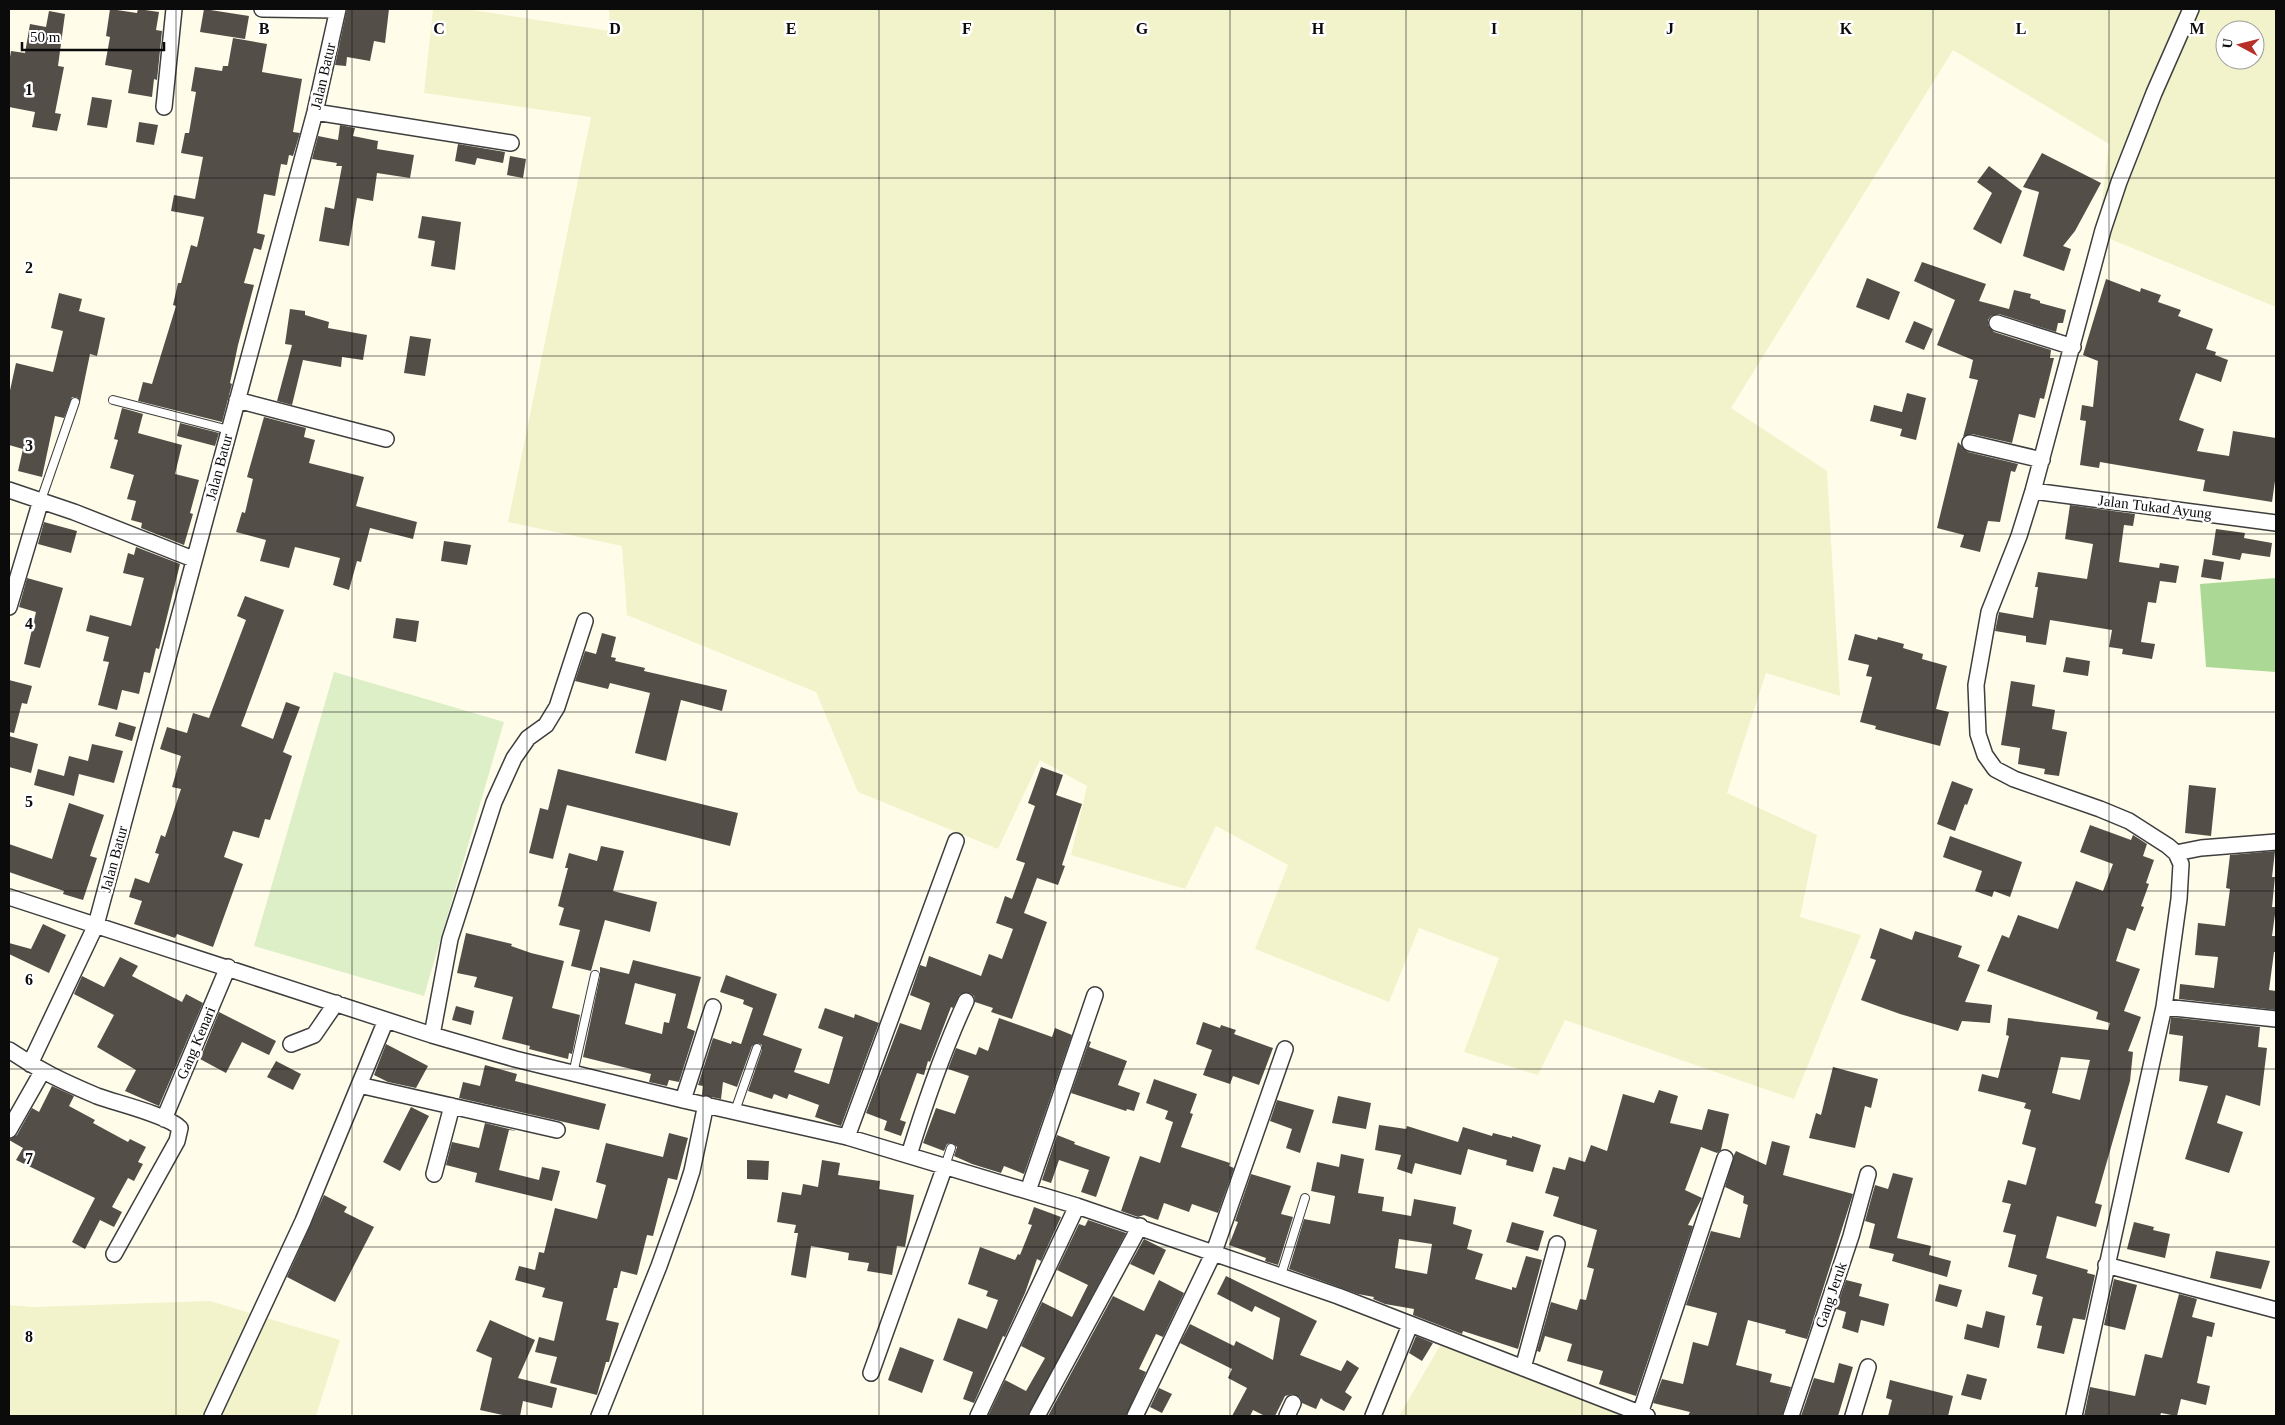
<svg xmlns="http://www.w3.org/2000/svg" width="2285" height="1425" font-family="'Times New Roman',serif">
	<rect width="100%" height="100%" fill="#fffdea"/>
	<path fill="#f2f3cb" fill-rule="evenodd" d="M433,9H466L610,31L609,9H2276V307L2098,234L2109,144L1953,50L1731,408L1827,471L1840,696L1766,673L1727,793L1817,835L1800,917L1861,935L1794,1099L1565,1020L1538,1075L1464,1052L1499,958L1419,928L1389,1002L1255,949L1288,865L1216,826L1185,889L1071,855L1087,786L1040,760L998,849L858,792L816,692L627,615L622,546L508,522L591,117L424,93ZM2225,30H2255V60H2225Z
		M210,1301L340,1340L316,1416H9V1305L33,1307Z
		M1445,1337L1623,1404L1617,1416H1399Z"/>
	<path fill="#acd895" d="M2276,578V672L2206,667L2200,584Z"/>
	<path fill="#ddefc7" d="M334,672L504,722L424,996L254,946Z"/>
	<path fill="#544e48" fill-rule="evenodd" d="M110,9L137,13L138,9L159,12L156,30L162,31L157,80L154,79L152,97L128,93L132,70L105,65L110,37L106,36Z
		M204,9L249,16L245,39L200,32Z
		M347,9H389L385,43L374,41L370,61L347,57L346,66L335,65Z
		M49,11L65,14L58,66L64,67L55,113L61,114L57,131L32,127L35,112L9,107V63L11,51L25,53L30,24L46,27Z
		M233,38L267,44L262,72L302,79L293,132L300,133L293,156L289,155L287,165L281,164L275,196L264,194L257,233L265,235L261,250L254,248L244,283L254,285L238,345L230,383L232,384L222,422L138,401L143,382L152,384L176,306L173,305L178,283H181L191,245L197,247L204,217L171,211L174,195L195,199L203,157L181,153L185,133H189L196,92L191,91L195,67L222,71L223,66H228Z
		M92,97L112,100L107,128L87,125Z
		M139,122L158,125L154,145L136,142Z
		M340,125L355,128L353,136L378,141L377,149L414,155L410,178L377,173L373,201L357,198L349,246L319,241L325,207L334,209L342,166H336L337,163L312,159L318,136L338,140Z
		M458,144L505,152L503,163L477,158L475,165L455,161Z
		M2042,153L2101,183L2075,231L2063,246L2071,249L2064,271L2023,256L2039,192L2023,187Z
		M510,156L526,159L523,178L507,175Z
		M1989,166L2022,191L2001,244L1973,229L1992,193L1977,182Z
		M422,216L461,222L455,270L431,266L435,241L418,238Z
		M1922,262L1986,284L1979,301L2009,309L2014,290L2031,294L2030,298L2040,301V303L2066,310L2063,323H2058L2056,332L1999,314L1991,316L1988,320V325L1994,332L2051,350L2050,358H2054L2044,399L2040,398L2035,418L2019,414L2012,443L1972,434L1963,437L1978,380L1969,378L1973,360L1937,345L1955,300L1914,281Z
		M1867,278L1900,292L1889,320L1856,307Z
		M2106,279L2140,292L2141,288L2161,295L2158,302L2181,310L2178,316L2213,329L2206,349L2216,352L2215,355L2228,360L2221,382L2196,373L2179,420L2204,429L2197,451L2229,456L2233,431L2276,438V474L2272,502L2203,491L2205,480L2100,462L2099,468L2080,465L2086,421L2080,420L2082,405L2093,407L2098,361L2083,355Z
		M59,293L82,299L79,311L105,318L97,356L90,354L80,402L77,397H72L64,418L55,416L42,477L18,471L23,449L9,445V395L16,363L53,372L63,331L51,328Z
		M290,309L305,311V315L329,322L328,328L367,335L363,360L342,357L341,367L303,360L292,405L277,401L292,345L285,344Z
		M1914,321L1933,329L1924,350L1905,342Z
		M410,336L431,339L425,376L404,373Z
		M1907,393L1926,398L1916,440L1900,436L1902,429L1870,421L1874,405L1902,412Z
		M122,408L143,414L138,433L182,445L175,474L199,480L190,513L193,514L184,545L141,528L142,523L131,520L136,501L127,499L134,475L110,468L118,440L114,439Z
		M264,417L306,428L304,437L315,440L309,463L364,477L356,506L417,522L413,539L370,528L361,562L357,561L349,590L333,585L340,558L295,547L289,568L260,561L266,540L236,532L242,512L245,513L253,479L247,477Z
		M180,423L219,433L215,446L177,436Z
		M1958,442L1968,452L2018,464L2015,472L2011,471L2000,522L1988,521L1980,552L1960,547L1964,535L1937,528Z
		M2070,505L2135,514L2133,526L2124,525L2119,562L2159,568L2160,563L2179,566L2176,583L2160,581L2156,603L2148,602L2141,642L2155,644L2152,659L2122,654L2123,649L2109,647L2112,630L2050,620L2046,645L2026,642V636L1995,631L1999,612L2033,618L2038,587H2035L2038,572L2087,579L2093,544L2065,539Z
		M44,522L77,531L71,553L38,544Z
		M2216,529L2245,533L2244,538L2272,543L2270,557L2242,553L2240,560L2212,555Z
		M444,541L471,545L467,565L441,561Z
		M136,547L180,564L159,649L156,648L150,673L144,672L139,694L122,690L117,710L98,705L109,662L103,661L109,637L86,631L90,615L131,626L144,578L123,573L128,553L134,555Z
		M2204,559L2224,562L2221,580L2201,577Z
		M27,578L63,588L40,668L24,664L36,612L19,607Z
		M245,596L284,610L241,726L273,739L286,702L300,707L283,752L292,756L270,820L265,819L259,838L233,831L224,857L243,864L213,947L177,934L175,938L134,924L142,901L129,897L135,878L149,883L159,854L155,853L161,835L165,837L181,789L172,787L181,756L160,749L167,727L187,733L193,713L209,718L246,620L237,616Z
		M396,618L419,621L416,642L393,638Z
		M602,633L616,637L611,657L616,658L615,661L645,668L644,671L727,690L722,711L681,700L666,761L635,753L650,693L610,683L608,689L575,681L585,651L596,654Z
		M1855,634L1877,640L1878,637L1904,644L1903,648L1923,654L1922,659L1947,666L1936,709L1949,712L1940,746L1875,729L1876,726L1860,722L1872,677L1866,676L1869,665L1848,660Z
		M2066,657L2090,661L2088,676L2063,672Z
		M9,680L32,686L27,704L22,703L14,733L9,732Z
		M2011,681L2035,685L2032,706L2055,710L2052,729L2067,732L2059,776L2044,774L2045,769L2018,764L2020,748L2001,745Z
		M119,722L136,727L132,741L115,736Z
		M9,736L38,744L31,773L9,767Z
		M92,744L123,751L114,783L79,774L74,796L34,785L38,769L64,776L69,756L88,761Z
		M1041,767L1063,775L1056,795L1082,804L1062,865L1065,866L1058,885L1037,878L1024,913L1047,922L1012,1019L991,1012L993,1008L975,1002L974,996L970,993L960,994L953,1008L951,1007L930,1062L928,1061L924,1075L917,1073L900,1120L906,1122L901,1136L884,1130L887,1121L866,1113L900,1023L921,1030L930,1003L910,995L920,965L926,967L929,956L981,976L989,954L1002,959L1013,929L996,923L1005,896L1012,899L1025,863L1016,860L1035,806L1028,803Z
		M558,769L738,813L730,846L567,805L553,859L529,853L540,808L548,810Z
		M1952,781L1973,789L1967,805L1965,804L1955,831L1937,824Z
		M2189,785L2216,788L2211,836L2185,833Z
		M69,803L104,815L90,856L97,858L83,900L63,894L64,891L9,872V844L52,859Z
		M2090,825L2131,840L2133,835L2147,844L2143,856L2154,860L2146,883L2149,884L2141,906L2144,907L2135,931L2127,928L2116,961L2140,969L2124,1011L2141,1017L2128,1051L2133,1052L2130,1081L2095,1203L2102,1205L2096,1227L2057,1216L2046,1258L2088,1270L2087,1273L2095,1275L2085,1320L2073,1318L2064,1354L2037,1348L2042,1326L2036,1325L2043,1297L2032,1294L2037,1275L2008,1267L2016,1235L2003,1232L2011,1204L2002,1202L2008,1180L2026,1185L2036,1148L2022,1144L2031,1110L2024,1108L2026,1103L1978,1091L1982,1074L1998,1078L2009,1036L2006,1035L2008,1018L2108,1030L2110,1023L2096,1019L2098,1012L1987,971L2002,935L2009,938L2018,915L2058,929L2076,881L2103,891L2113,864L2080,852ZM2061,1057L2090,1060L2080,1100L2052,1093Z
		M1950,836L2022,862L2010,897L1994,891L1992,897L1975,891L1982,871L1943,857Z
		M601,846L624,851L613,891L657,902L650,932L605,920L591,971L571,966L580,930L559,925L564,908L558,906L568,868H565L569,853L597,861Z
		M2275,851L2272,877H2275L2272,907H2276L2272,936H2276V952H2274L2269,990L2276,991V1010L2179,999L2180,984L2214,988L2218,957L2195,955L2198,923L2225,926L2230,889L2226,888L2230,855Z
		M43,924L66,935L49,973L9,954V943L31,949Z
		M1880,928L1912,940L1915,931L1962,946L1958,957L1980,965L1965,1002L1992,1005L1990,1023L1962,1021L1958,1031L1900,1014L1861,1000L1876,960L1870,958Z
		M466,933L512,944L511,946L531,953L564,961L552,1008L580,1015L572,1054L569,1053L568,1059L529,1049L530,1046L502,1039L513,997L474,987L477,977L457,973Z
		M120,957L138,966L132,976L182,1002L186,994L203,1003L159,1106L125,1091L136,1070L97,1047L114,1015L74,994L82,976L104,987Z
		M633,960L701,977L687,1028L695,1031L679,1082L669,1080L667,1086L649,1082L651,1074L583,1057L600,976V967L629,974ZM635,983L676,994L669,1023L664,1022L662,1034L625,1024Z
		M726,975L777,994L763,1035L802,1049L794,1072L829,1084L843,1037L818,1028L825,1008L854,1018L855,1014L879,1023L841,1126L815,1117L819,1105L789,1094L787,1099L774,1094L772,1099L748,1091L762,1050V1045L758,1043L752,1046L737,1087L723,1082L721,1099L702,1095L703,1086L698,1085L713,1038L731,1044L732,1041L741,1044L753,1008L743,1004L744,1000L720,992Z
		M456,1006L474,1011L471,1025L452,1020Z
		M219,1012L276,1041L269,1055L242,1042L226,1073L200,1059Z
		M2171,1017L2260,1027L2258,1047L2267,1048L2260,1106L2226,1095L2217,1123L2243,1132L2229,1173L2185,1159L2208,1086L2179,1081L2183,1036L2169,1034Z
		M999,1018L1052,1037L1055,1028L1072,1035L1024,1174L1004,1166L1001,1173L972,1164L954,1156L957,1147L952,1143L947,1144L944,1151L923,1143L936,1108L955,1114L969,1076L948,1069L956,1048L976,1055L979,1047L988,1051Z
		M1203,1022L1220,1028L1221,1025L1236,1030L1234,1034L1273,1048L1259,1085L1233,1076L1230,1084L1203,1075L1212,1050L1196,1044Z
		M1089,1041L1091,1042L1089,1047L1127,1061L1118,1085L1140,1093L1134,1111L1127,1109L1126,1111L1071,1093Z
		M386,1044L428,1066L416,1088L388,1082L374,1075Z
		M276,1061L301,1074L293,1090L267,1077Z
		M485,1065L517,1074L515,1081L606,1104L599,1130L459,1098L463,1082L480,1086Z
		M1833,1067L1878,1079L1871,1108L1865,1106L1855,1148L1809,1138L1816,1113L1821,1115Z
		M1154,1079L1197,1094L1190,1113L1193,1114L1181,1147L1230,1163L1229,1166L1234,1168L1218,1213L1192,1204L1189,1212L1164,1203L1158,1220L1144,1215L1138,1217L1121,1211L1140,1156L1160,1163L1173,1122L1165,1119L1168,1111L1146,1103Z
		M52,1086L74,1096L69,1106L95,1120L93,1123L128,1142L130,1139L146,1147L138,1162L143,1164L134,1181L128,1178L112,1207L122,1212L114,1227L100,1220L85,1249L72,1242L95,1198L16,1160L23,1148L9,1140L17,1135L32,1108L39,1112Z
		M1659,1090L1678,1096L1670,1123L1702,1130L1708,1109L1729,1114L1721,1150L1717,1153L1701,1147L1685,1190L1702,1198L1688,1225L1693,1226L1636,1396L1599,1384L1603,1371L1567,1361L1572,1344L1545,1336L1540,1352L1537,1351L1551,1302L1577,1310L1580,1299L1586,1300L1594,1269L1587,1267L1597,1230L1553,1216L1559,1197L1545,1193L1553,1167L1565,1170L1569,1157L1585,1162L1591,1145L1607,1151L1623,1094L1654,1103Z
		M1338,1096L1371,1103L1366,1129L1332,1123Z
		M1277,1100L1314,1110L1300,1153L1286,1148L1292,1129L1270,1121Z
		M411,1107L429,1116L400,1171L383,1162Z
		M485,1123L517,1131L509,1130L499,1170L539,1180L542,1167L560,1171L552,1201L475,1182L477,1173L446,1165L452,1142L479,1148Z
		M1379,1125L1406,1129L1407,1126L1458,1142L1463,1127L1492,1136L1493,1133L1512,1138V1136L1541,1145L1533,1172L1506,1165L1507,1160L1468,1149L1461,1175L1415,1163L1412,1174L1397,1169L1401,1155L1375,1150Z
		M669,1133L688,1138L677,1180L668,1178L653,1236L647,1235L637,1275L621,1271L617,1288H614L606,1320L619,1323L609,1362H606L597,1395L550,1383L557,1357L535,1352L539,1337L554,1341L563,1302L542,1297L545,1288L515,1280L519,1266L535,1270L539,1252L544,1253L555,1208L597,1219L606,1185L596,1182L606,1143L663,1157Z
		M1057,1135L1075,1142L1074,1144L1110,1157L1096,1197L1081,1192L1089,1170L1059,1160L1051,1183L1042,1180Z
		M1772,1141L1790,1146L1783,1175L1853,1194L1807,1339L1785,1333L1786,1330L1748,1320L1736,1365L1772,1374L1770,1382L1791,1387L1782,1416H1688L1690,1412L1653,1403L1662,1379L1683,1384L1693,1342L1708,1346L1717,1313L1686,1305L1711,1231L1740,1238L1748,1205L1743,1203L1744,1196L1725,1187L1734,1155L1736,1151L1766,1165Z
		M1341,1154L1364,1159L1358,1193L1384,1197L1382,1211L1411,1216L1414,1199L1456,1207L1453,1224L1472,1230L1467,1249L1483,1254L1475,1279L1512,1290V1287L1516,1288L1526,1256L1542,1260L1518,1349L1463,1331L1462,1334L1413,1315L1414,1309L1385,1304L1373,1299L1374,1297L1358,1294L1289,1269L1304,1219L1330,1224L1335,1196L1311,1191L1317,1162L1339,1167ZM1399,1239L1432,1244L1427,1274L1395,1268Z
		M747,1160L769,1161L768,1180L747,1179Z
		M822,1160L840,1163L838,1175L880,1181L879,1189L914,1195L905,1247L897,1246L892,1275L867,1271L869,1263L848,1260L849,1253L811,1246L806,1278L791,1275L798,1233H794L796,1225L777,1222L782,1192L801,1195L803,1184L818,1187Z
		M1893,1173L1913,1178L1897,1238L1931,1246L1929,1255L1951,1261L1947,1277L1892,1261L1894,1254L1869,1248L1875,1224L1865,1221L1875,1185L1888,1189Z
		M1251,1174L1291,1186L1281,1214L1293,1217L1278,1265L1265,1261L1266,1258L1229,1245L1238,1222L1235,1221Z
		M324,1195L347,1207L344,1212L374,1227L335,1302L287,1277Z
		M1034,1207L1061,1217L1041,1261L1037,1259L1025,1293L1005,1337L1003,1336L974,1403L963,1399L973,1372L943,1360L958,1318L987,1329L998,1300L986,1296L988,1291L968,1284L980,1247L1015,1260L1018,1254L1020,1255L1032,1225L1028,1224Z
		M1088,1220L1126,1233L1028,1416H988L1005,1380L1026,1391L1045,1358L1021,1346L1042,1302L1072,1317L1088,1285L1057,1270L1079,1224L1085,1226Z
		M1512,1222L1544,1231L1538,1251L1506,1242Z
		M2134,1222L2154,1227L2153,1230L2170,1234L2165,1258L2127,1249Z
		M1144,1239L1166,1250L1154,1275L1130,1264Z
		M2216,1251L2270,1261L2261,1289L2210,1278Z
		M1226,1276L1317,1321L1300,1355L1341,1371L1347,1360L1359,1368L1345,1392L1352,1397L1344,1411L1324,1401L1321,1398L1316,1409L1302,1403L1300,1397L1293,1394L1285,1396L1275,1416H1265L1253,1410L1250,1416H1232L1247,1388L1228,1378L1232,1369L1180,1343L1190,1324L1234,1346L1236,1341L1273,1360L1280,1318L1255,1306L1252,1312L1217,1294Z
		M2114,1279L2137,1285L2125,1330L2104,1325Z
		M1159,1280L1184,1293L1163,1337L1156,1334L1139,1369L1146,1372L1126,1416H1048L1113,1296L1144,1311Z
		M1846,1280L1862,1284L1859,1296L1889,1304L1884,1326L1861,1320L1858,1333L1842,1328L1846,1312L1836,1309Z
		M1939,1284L1962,1290L1957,1307L1935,1301Z
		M2179,1294L2197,1299L2192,1317L2215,1323L2212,1337L2207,1336L2197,1383L2210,1386L2206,1405L2181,1399L2177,1416L2161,1413L2160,1416H2084L2090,1387L2135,1396L2145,1354L2162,1358Z
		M1986,1311L2005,1316L1999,1348L1964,1339L1967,1324L1982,1328Z
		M490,1320L535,1340L518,1378L557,1388L552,1408L523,1401L520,1416H507L480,1410L492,1358L476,1351Z
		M1416,1336L1433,1343L1422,1361L1409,1353Z
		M900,1347L934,1360L922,1393L888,1380Z
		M1839,1363L1853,1367L1838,1416H1801L1814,1378L1834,1383Z
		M1967,1374L1987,1379L1981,1400L1961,1395Z
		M1890,1380L1953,1396L1948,1416H1888L1892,1400L1886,1398Z
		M1159,1388L1172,1394L1162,1413L1150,1407Z"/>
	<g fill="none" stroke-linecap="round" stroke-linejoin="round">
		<g stroke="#3e3e3e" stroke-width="10">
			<path id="service" d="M113,400L229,430
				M41,500L75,402
				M573,1074L595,975
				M735,1111L757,1048
				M945,1166L951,1148
				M1281,1275L1305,1198"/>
		</g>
		<g stroke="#3e3e3e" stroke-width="18">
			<path id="minor" d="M262,9L337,10
				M164,107L174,9
				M315,112L511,143
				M1997,323L2073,347
				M237,400L386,439
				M1970,443L2042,460
				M9,490L74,512L193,559
				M2033,491L2276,523
				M9,607L41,500
				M2176,853L2201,848L2276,842
				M9,897L432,1035L515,1059L683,1100L847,1137L1077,1206L1338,1296L1647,1416
				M2164,1007L2276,1019
				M432,1035L450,939L494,802L514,758L528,738L546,725L557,707L585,621
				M291,1044L314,1035L336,1003
				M9,1050C38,1070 64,1082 97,1096C116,1103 168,1115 180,1128L177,1141L114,1254
				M30,1064L96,925L315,112L338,9
				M359,1085L557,1130
				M683,1100L713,1007
				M164,1119L228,967
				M9,1130L42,1072
				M847,1137L956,841
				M909,1155C925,1103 943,1051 966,1001
				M434,1174L452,1106
				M1028,1191L1095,995
				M2106,1265L2276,1310
				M1523,1368L1557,1244
				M871,1373L945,1166
				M1640,1414L1725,1158
				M212,1416L303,1221L386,1020
				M599,1416L659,1266L684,1196L692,1171L706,1104
				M978,1416L1077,1206
				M1037,1416L1140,1226
				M1135,1416L1214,1252L1285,1049
				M1287,1416L1293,1403
				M1373,1416L1410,1325
				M1791,1416L1851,1236L1868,1174
				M1853,1416L1868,1367
				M2074,1416L2164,1007L2179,899L2181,864L2176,853L2168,846L2129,821L2100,809L2014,779L1995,769L1985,755L1978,734L1976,685L1989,612L2019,536L2033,491L2103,230L2119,182L2154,93L2191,9"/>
		</g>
		<use href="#service" stroke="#fff" stroke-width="8"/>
		<use href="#minor" stroke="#fff" stroke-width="15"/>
	</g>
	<path fill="none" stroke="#0b0b0b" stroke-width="1" stroke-opacity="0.55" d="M176,9V1416M352,9V1416M527,9V1416M703,9V1416M879,9V1416M1055,9V1416M1230,9V1416M1406,9V1416M1582,9V1416M1758,9V1416M1933,9V1416M2109,9V1416M9,178H2276M9,356H2276M9,534H2276M9,712H2276M9,891H2276M9,1069H2276M9,1247H2276"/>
	<g text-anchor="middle" stroke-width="5" stroke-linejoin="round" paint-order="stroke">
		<g font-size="15" fill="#0b0b0b" stroke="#fff">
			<text transform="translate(323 76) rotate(-77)" y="5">Jalan Batur</text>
			<text transform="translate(219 467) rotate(-75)" y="5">Jalan Batur</text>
			<text transform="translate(2155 507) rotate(7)" y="5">Jalan Tukad Ayung</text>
			<text transform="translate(114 859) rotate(-75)" y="5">Jalan Batur</text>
			<text transform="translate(196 1043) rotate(-67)" y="5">Gang Kenari</text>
			<text transform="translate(1831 1295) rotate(-71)" y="5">Gang Jeruk</text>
		</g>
	</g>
	<g font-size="16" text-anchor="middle" font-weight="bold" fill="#0b0b0b" stroke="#fff" stroke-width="5" stroke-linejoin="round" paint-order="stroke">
		<text x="264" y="34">B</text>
		<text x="439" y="34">C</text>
		<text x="615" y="34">D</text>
		<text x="791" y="34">E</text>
		<text x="967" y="34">F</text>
		<text x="1142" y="34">G</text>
		<text x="1318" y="34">H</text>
		<text x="1494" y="34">I</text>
		<text x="1670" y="34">J</text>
		<text x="1846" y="34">K</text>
		<text x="2021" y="34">L</text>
		<text x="2197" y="34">M</text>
		<text x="29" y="95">1</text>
		<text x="29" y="273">2</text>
		<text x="29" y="451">3</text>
		<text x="29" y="629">4</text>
		<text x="29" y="807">5</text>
		<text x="29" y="985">6</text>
		<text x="29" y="1164">7</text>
		<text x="29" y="1342">8</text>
	</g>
	<rect width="2285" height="1425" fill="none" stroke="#0b0b0b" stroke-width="20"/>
	<g transform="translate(2240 45) rotate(277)"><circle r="24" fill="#ffffff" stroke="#9d9d9d"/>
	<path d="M0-4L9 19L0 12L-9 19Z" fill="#b82f27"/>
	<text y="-8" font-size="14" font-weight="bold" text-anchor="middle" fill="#0b0b0b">U</text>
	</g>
	<path d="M22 42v8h142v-8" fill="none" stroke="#0b0b0b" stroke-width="2.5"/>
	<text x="30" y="42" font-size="15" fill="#0b0b0b" stroke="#ffffff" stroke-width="4" paint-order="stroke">50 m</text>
</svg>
